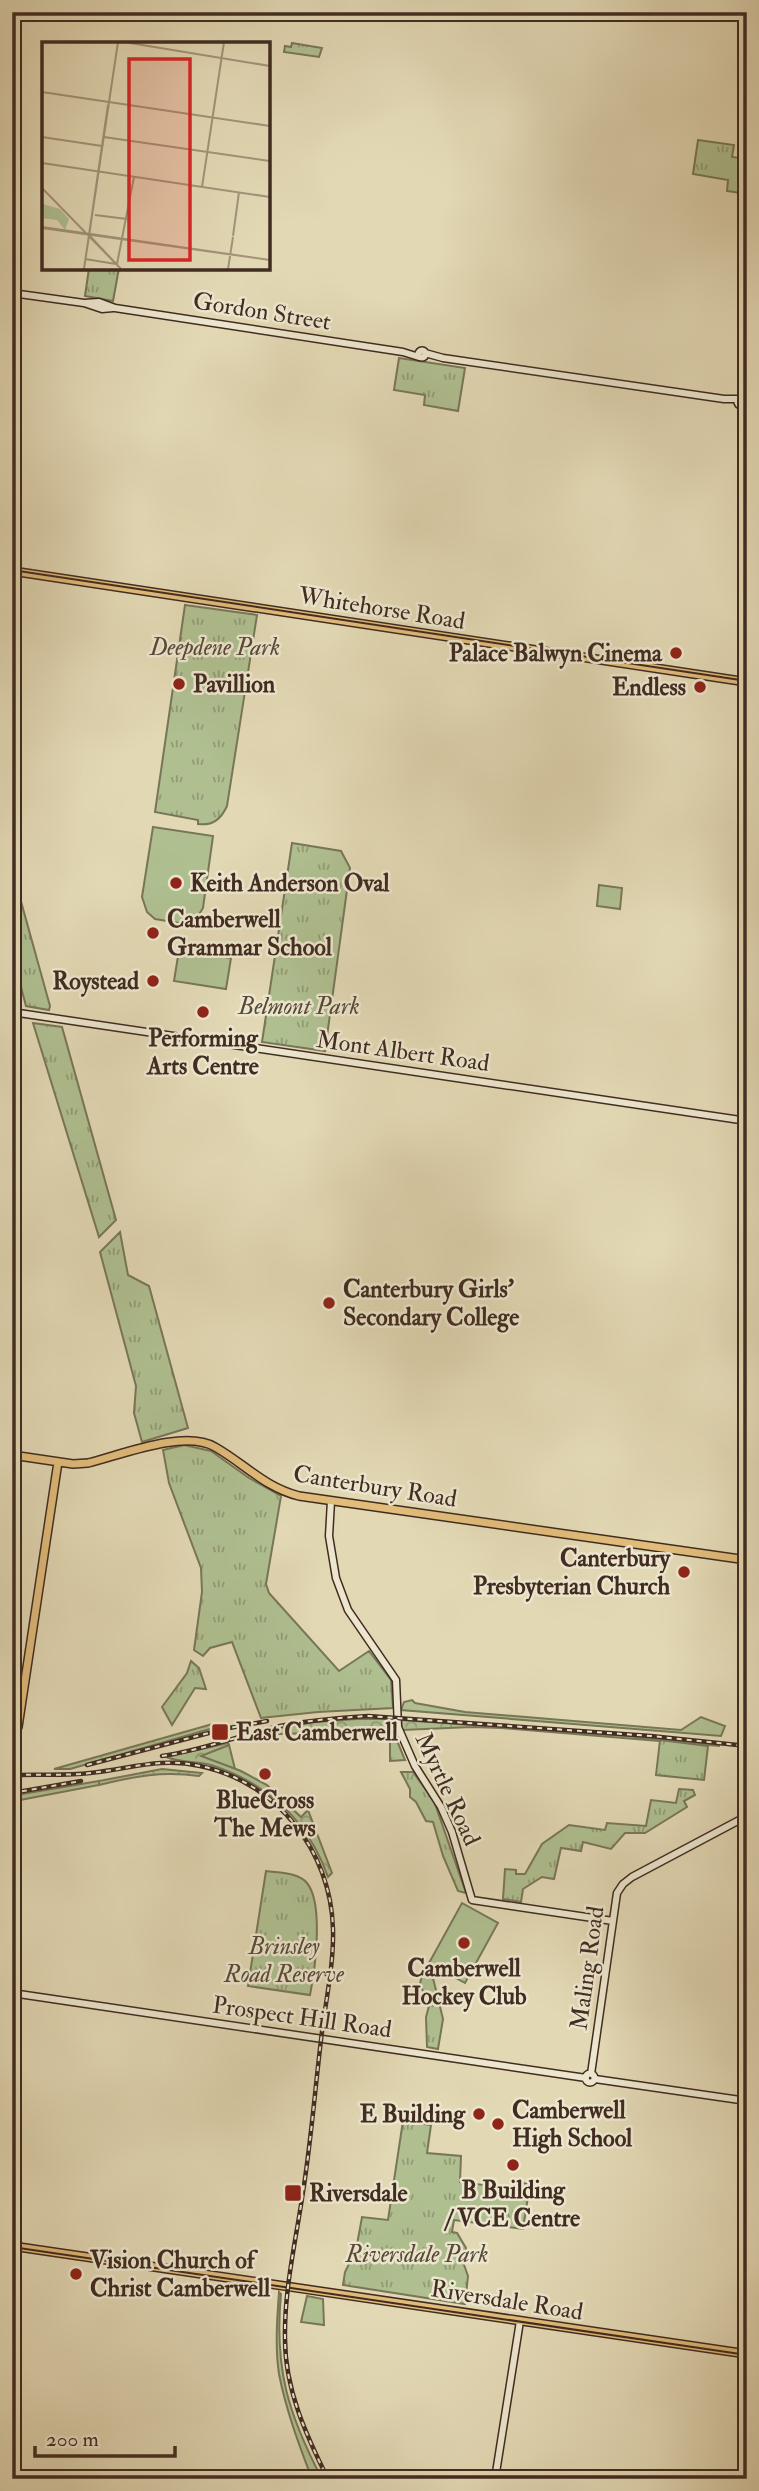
<svg xmlns="http://www.w3.org/2000/svg" width="759" height="2491" font-family="'IM FELL Double Pica',serif">
	<defs>
		<pattern id="forest-crowns" width="20" height="18" patternUnits="userSpaceOnUse" patternTransform="scale(1.75)"><rect width="20" height="18" fill="#afbf90"/><path d="M2 6a3 3 0 1 1 6 0M12 15a3 3 0 1 1 6 0" fill="none" stroke="#909b75"/></pattern>
		<pattern id="park-tufts" width="24" height="20" patternUnits="userSpaceOnUse" patternTransform="scale(1.75)"><rect width="24" height="20" fill="#afbf90"/><path d="M3 7l-1-3M5 7V3M7 7l1-3M15 17l-1-3M17 17v-4M19 17l1-3" fill="none" stroke="#909b75"/></pattern>
	</defs>
	<rect width="100%" height="100%" fill="#e2d8b4"/>
	<filter id="stains"><feTurbulence type="fractalNoise" baseFrequency=".00286" numOctaves="4"/><feColorMatrix values="0 0 0 0 .2 0 0 0 0 .09 0 0 0 0 .02 0 0 0 .5 -.17"/></filter>
	<radialGradient id="worn" r=".72"><stop offset=".6" stop-color="#630" stop-opacity="0"/><stop offset="1" stop-color="#630" stop-opacity=".3"/></radialGradient>
	<path fill="#afbf90" stroke="#787658" stroke-width="2" d="M153,827L213,836L203,908L198,916L185,924L155,919L147,912L142,897Z
		M599,885L622,888L620,909L597,906Z
		M179,950L231,958L226,989L174,981Z
		M412,1700L415,1703L465,1712L681,1730L701,1717L725,1726L721,1736L401,1710L404,1702Z
		M229,1745L235,1769L200,1756Z
		M99,1781V1785L15,1801L16,1795Z
		M462,1903L498,1923L465,1983L429,1963Z
		M279,2292L281,2294C274,2368 288,2414 322,2479H312C299,2445 286,2410 279,2374C275,2347 277,2319 279,2292Z
		M307,2296L323,2299L324,2325L301,2322Z"/>
	<path fill="url(#forest-crowns)" stroke="#787658" stroke-width="2" d="M357,1719H391L393,1731L277,1734L275,1729L314,1722Z
		M401,1720L628,1736L720,1746L501,1728L472,1727L402,1730Z
		M216,1723L217,1727L70,1769H54Z
		M228,1743L229,1745L201,1756L241,1771L267,1785L301,1817L308,1810L332,1873L328,1877C308,1821 270,1785 214,1766C199,1761 180,1763 166,1757Z
		M162,1769L202,1773L199,1776C162,1771 136,1776 99,1785V1781Z"/>
	<path fill="url(#park-tufts)" stroke="#787658" stroke-width="2" d="M292,43L322,48L319,57L284,52L285,46L291,47Z
		M698,140L734,145L732,157L747,159V194L727,191L728,180L693,174Z
		M89,268H119L113,301L85,296Z
		M399,358L465,368L458,411L424,405L425,395L394,390Z
		M185,605L257,615L227,806C221,819 213,826 198,824V820L155,812Z
		M292,843L341,851L350,868L325,1051L262,1042Z
		M12,869L50,1006L49,1010L26,1006L16,968L20,966L12,941Z
		M33,1023L62,1027L116,1220L99,1237Z
		M120,1232L128,1275L149,1286L188,1428L142,1442L134,1413L136,1386L100,1252Z
		M184,1445L211,1451L249,1478L281,1496L266,1584L269,1593L339,1671L369,1651L391,1680L393,1708L318,1712L261,1718L232,1642L210,1648L203,1656L194,1650L202,1592L201,1568L169,1483L163,1450Z
		M191,1661L199,1668L206,1689L195,1688L172,1725L162,1707L187,1673Z
		M393,1731L405,1760L390,1761V1739L378,1732Z
		M660,1740L708,1746L704,1780L656,1775Z
		M401,1772H413L434,1801L466,1893L458,1891L443,1856L433,1822L426,1821L416,1802L410,1797V1789Z
		M679,1789L693,1790L695,1795L684,1801L687,1807L645,1833H625L611,1849L583,1842L581,1851L561,1848L554,1879L542,1877L523,1889L521,1902L503,1899L505,1869L516,1870V1874H525L542,1844L569,1825L605,1830L607,1823L646,1826L651,1800L676,1803Z
		M266,1871C278,1873 298,1872 307,1883C324,1904 315,1970 310,1995L248,1986Z
		M424,1965L430,1966L443,2019L438,2049L427,2047L426,2017L429,2006L420,1984Z
		M403,2121L431,2125L427,2153L461,2156L460,2182L514,2189L516,2182L530,2184L523,2229L454,2220L452,2232L457,2233L466,2248L463,2262L468,2276L465,2304L343,2285L345,2272L356,2250L362,2217L388,2220Z"/>
	<g fill="none" stroke-linecap="round" stroke-linejoin="round">
		<g stroke="#412c21" stroke-width="9">
			<path id="secondary" d="M12,293L84,303L102,309L113,308
				M84,303L99,302L115,308L403,352L419,357
				M418.5 354a3.5 3.5 0 1 1 7 0a3.5 3.5 0 1 1-7 0Z
				M425,353L443,358L724,399H738
				M737.5 402a3.5 3.5 0 1 1 7 0a3.5 3.5 0 1 1-7 0Z
				M12,1012L747,1121
				M331,1501L329,1536L336,1578L348,1610L396,1680L398,1727L415,1766L441,1807L452,1832L472,1900L613,1921
				M12,1993L586,2078
				M585.5 2078a4.5 4.5 0 1 1 9 0a4.5 4.5 0 1 1-9 0Z
				M591,2074L617,1893L623,1884L632,1877L747,1816
				M595,2079L747,2101
				M495,2479L520,2321"/>
		</g>
		<g stroke="#412c21" stroke-width="10">
			<path id="primary" d="M12,571L747,682
				M12,1455L73,1464L88,1463C121,1455 184,1429 215,1447C245,1464 264,1487 299,1496L747,1560
				M18,1727L58,1462
				M12,1768L16,1738
				M12,2246L747,2354"/>
		</g>
		<use href="#secondary" stroke="#ece6ce" stroke-width="6"/>
		<use href="#primary" stroke="#e1bc7a" stroke-width="7"/>
		<path stroke="#412c21" stroke-width="2" d="M12,570L747,681
			M12,2247L747,2355"/>
		<g stroke="#412c21" stroke-width="4.5">
			<path id="rail" d="M162,1756C203,1750 240,1735 280,1726C309,1720 338,1718 368,1716L651,1736L747,1746
				M87,1765L224,1729L267,1721
				M16,1775C41,1774 66,1776 90,1773C130,1769 160,1757 200,1766C277,1782 331,1851 333,1929C334,1966 325,2003 321,2040C315,2090 311,2141 303,2192C296,2240 284,2290 285,2339C285,2389 306,2435 328,2479
				M12,1793L81,1781"/>
		</g>
		<use href="#rail" stroke="#ece6ce" stroke-width="2" stroke-dasharray="5" stroke-linecap="butt"/>
	</g>
	<g fill="#8f2418" stroke="#ece6ce" stroke-width="2.5">
		<circle cx="676" cy="653" r="7"/>
		<circle cx="179" cy="684" r="7"/>
		<circle cx="700" cy="687" r="7"/>
		<circle cx="176" cy="883" r="7"/>
		<circle cx="153" cy="933" r="7"/>
		<circle cx="153" cy="981" r="7"/>
		<circle cx="203" cy="1012" r="7"/>
		<circle cx="329" cy="1303" r="7"/>
		<circle cx="684" cy="1572" r="7"/>
		<rect x="211" y="1723" width="18" height="18" rx="3.5"/>
		<circle cx="265" cy="1774" r="7"/>
		<circle cx="464" cy="1943" r="7"/>
		<circle cx="479" cy="2114" r="7"/>
		<circle cx="498" cy="2124" r="7"/>
		<circle cx="513" cy="2165" r="7"/>
		<rect x="284" y="2184" width="18" height="18" rx="3.5"/>
		<circle cx="76" cy="2274" r="7"/>
	</g>
	<g text-anchor="middle" stroke-width="5" stroke-linejoin="round" paint-order="stroke">
		<g font-size="24" fill="#412c21" stroke="#ece6ce">
			<text transform="translate(262 311) rotate(9)" y="8">Gordon Street</text>
			<text transform="translate(382 608) rotate(9)" y="8">Whitehorse Road</text>
			<text transform="translate(403 1051) rotate(8)" y="8">Mont Albert Road</text>
			<text transform="translate(375 1486) rotate(9)" y="8">Canterbury Road</text>
			<text transform="translate(448 1789) rotate(65)" y="8">Myrtle Road</text>
			<text transform="translate(587 1968) rotate(-82)" y="8">Maling Road</text>
			<text transform="translate(302 2017) rotate(8)" y="8">Prospect Hill Road</text>
			<text transform="translate(507 2300) rotate(9)" y="8">Riversdale Road</text>
		</g>
		<g font-size="24" font-style="italic" fill="#574937" stroke="#ece6ce">
			<text x="215" y="655">Deepdene Park</text>
			<text x="299" y="1014">Belmont Park</text>
			<text x="284" y="1954">Brinsley<tspan x="284" dy="28">Road Reserve</tspan></text>
			<text x="417" y="2262">Riversdale Park</text>
		</g>
		<g font-size="24" font-weight="bold" fill="#412c21" stroke="#ece6ce" text-anchor="start">
			<text x="662" y="661" text-anchor="end">Palace Balwyn Cinema</text>
			<text x="193" y="692">Pavillion</text>
			<text x="686" y="695" text-anchor="end">Endless</text>
			<text x="190" y="891">Keith Anderson Oval</text>
			<text x="167" y="927">Camberwell<tspan x="167" dy="28">Grammar School</tspan></text>
			<text x="139" y="989" text-anchor="end">Roystead</text>
			<text x="203" y="1046" text-anchor="middle">Performing<tspan x="203" dy="28">Arts Centre</tspan></text>
			<text x="343" y="1297">Canterbury Girls'<tspan x="343" dy="28">Secondary College</tspan></text>
			<text x="670" y="1566" text-anchor="end">Canterbury<tspan x="670" dy="28">Presbyterian Church</tspan></text>
			<text x="236" y="1740">East Camberwell</text>
			<text x="265" y="1808" text-anchor="middle">BlueCross<tspan x="265" dy="28">The Mews</tspan></text>
			<text x="464" y="1976" text-anchor="middle">Camberwell<tspan x="464" dy="28">Hockey Club</tspan></text>
			<text x="512" y="2118">Camberwell<tspan x="512" dy="28">High School</tspan></text>
			<text x="465" y="2122" text-anchor="end">E Building</text>
			<text x="513" y="2198" text-anchor="middle">B Building<tspan x="513" dy="28">/ VCE Centre</tspan></text>
			<text x="309" y="2201">Riversdale</text>
			<text x="90" y="2268">Vision Church of<tspan x="90" dy="28">Christ Camberwell</tspan></text>
		</g>
	</g>
	<g transform="translate(42 42)">
		<rect width="228" height="228" fill="#e2d8b4"/>
		<path d="M1,162L18,167L27,177L23,188L15,178L0,176Z" fill="#afbf90"/>
		<path fill="none" stroke="#a29379" stroke-width="2" d="M82,0L228,24M0,50L228,84M0,50L228,84M0,95L60,104M62,95L228,119M0,121L228,155M160,145L182,0M0,146L79,227M53,173L85,177M0,185L228,218M0,186L228,218M46,192L79,227M191,194L197,150M43,217L74,222M75,222L92,135M42,227L76,0M42,227L66,63M186,227L191,195"/>
		<path fill="#d62828" fill-opacity="0.15" stroke="#d62828" stroke-width="3.5" d="M87,17H148V218H87Z"/>
		<rect width="228" height="228" fill="none" stroke="#412c21" stroke-width="3.5"/>
	</g>
	<rect width="759" height="2491" fill="none" stroke="#e2d8b4" stroke-width="42"/>
	<rect x="14" y="14" width="731" height="2463" fill="none" stroke="#412c21" stroke-width="3.5"/>
	<rect x="21" y="21" width="717" height="2449" fill="none" stroke="#412c21" stroke-width="2"/>
	<path d="M35 2446v10h140v-10" fill="none" stroke="#412c21" stroke-width="3.5"/>
	<text x="46" y="2446" font-size="21" fill="#412c21" stroke="#ece6ce" stroke-width="5" paint-order="stroke">200 m</text>
	<rect width="100%" height="100%" filter="url(#stains)"/>
	<rect width="100%" height="100%" fill="url(#worn)"/>
</svg>
